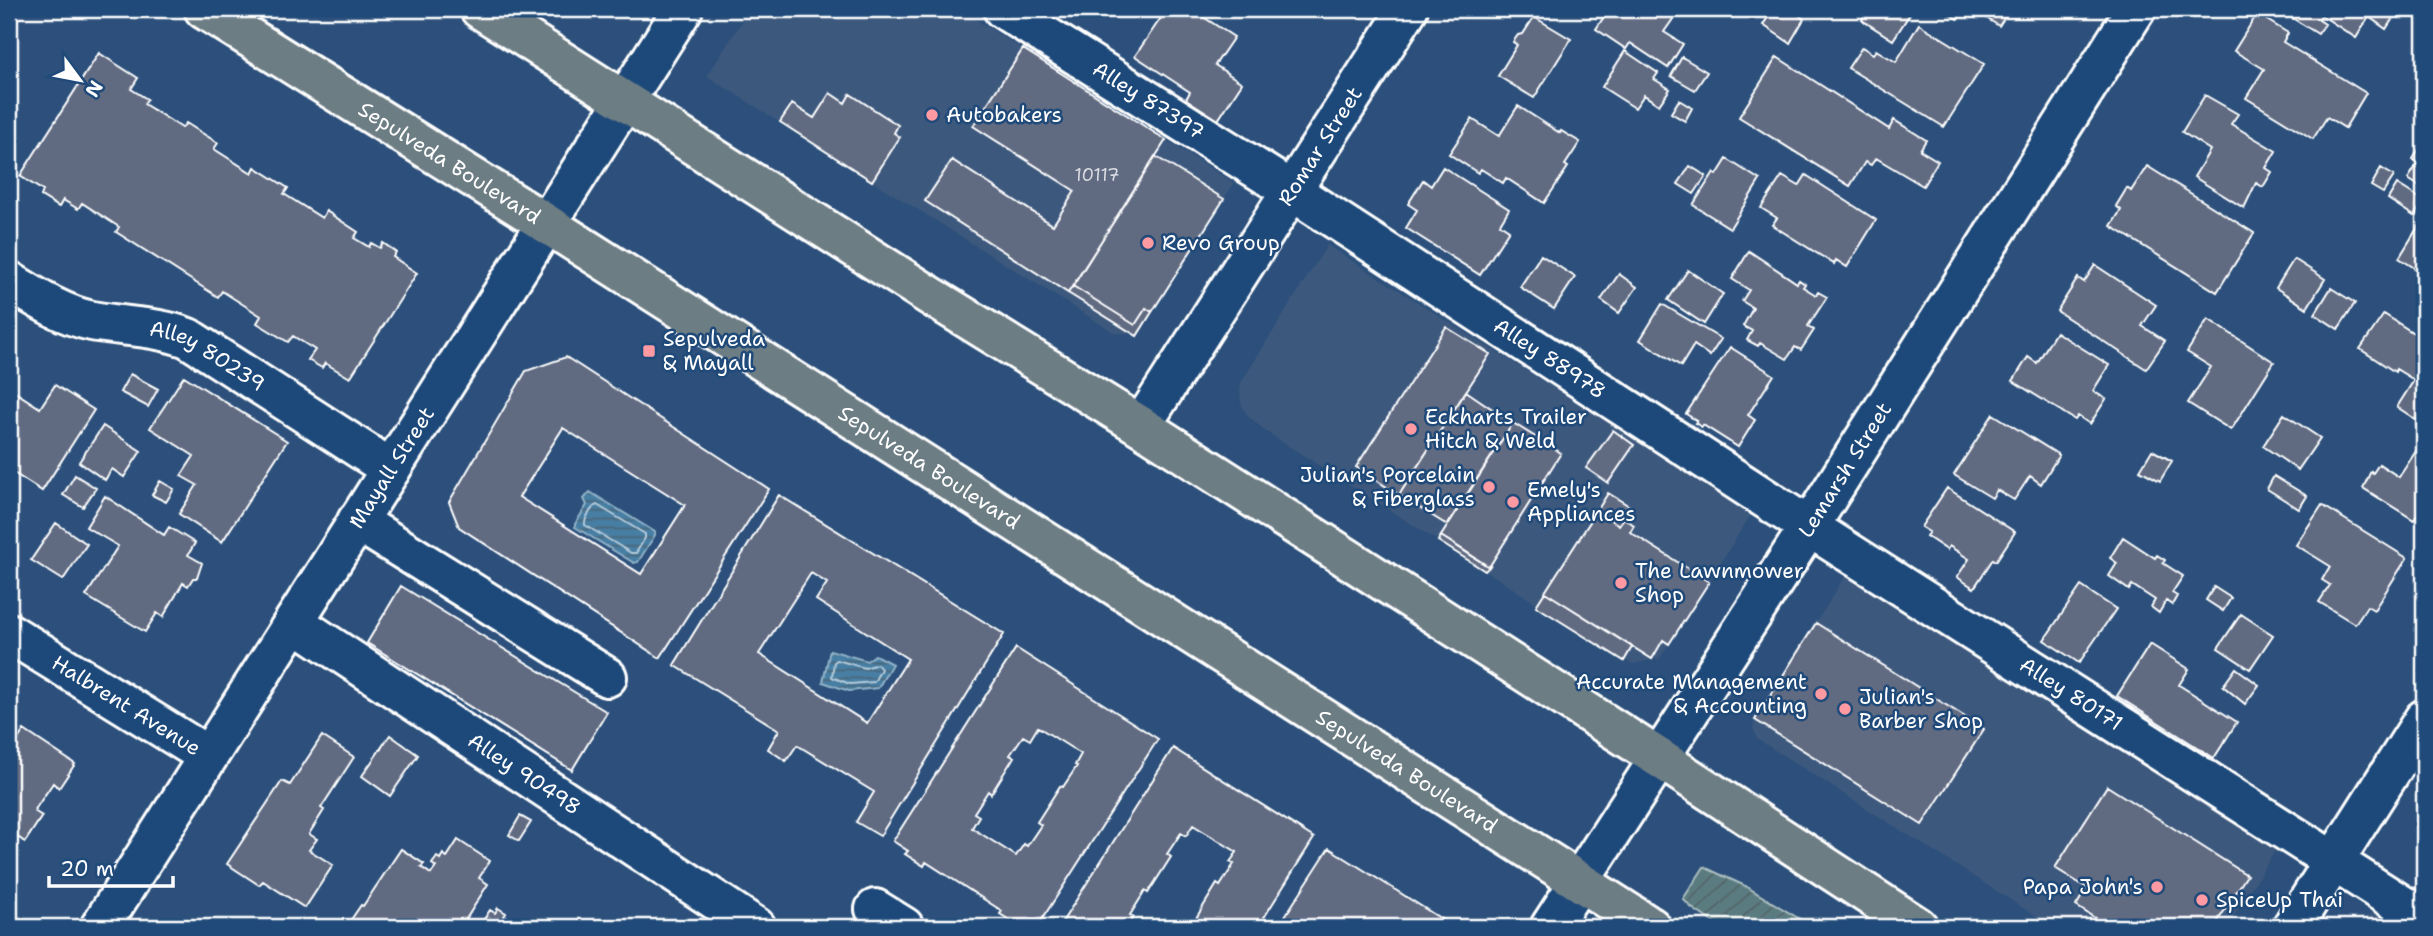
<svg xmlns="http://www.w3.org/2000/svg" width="2433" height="936" font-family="'Shantell Sans',sans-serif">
	<defs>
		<pattern id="garden-furrows" width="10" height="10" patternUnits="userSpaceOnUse" patternTransform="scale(1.75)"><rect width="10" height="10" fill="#5a7c81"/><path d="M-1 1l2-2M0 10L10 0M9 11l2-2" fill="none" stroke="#536466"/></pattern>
		<pattern id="water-rules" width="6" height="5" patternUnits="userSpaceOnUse" patternTransform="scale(1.75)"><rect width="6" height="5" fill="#477ea3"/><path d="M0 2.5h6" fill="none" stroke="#4a6578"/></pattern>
	</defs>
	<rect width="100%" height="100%" fill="#2c507b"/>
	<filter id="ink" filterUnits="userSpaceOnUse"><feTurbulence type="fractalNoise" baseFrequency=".0143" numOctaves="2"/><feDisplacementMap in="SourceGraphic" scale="14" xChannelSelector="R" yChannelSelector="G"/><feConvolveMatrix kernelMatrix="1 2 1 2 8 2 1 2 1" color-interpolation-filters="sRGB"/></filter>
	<g filter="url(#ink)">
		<path fill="#3c587d" d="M750,9H959L1234,183L1152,312L1134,331L1127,333H1115L872,181L900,137L894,133L898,125L872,108L850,95L817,146L707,76Z
			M1327,245L1752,513L1660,658L1632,664L1268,433L1248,416L1241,404L1240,389L1242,381Z
			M1847,573L2278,846L2227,927H2053L1757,739L1753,728L1755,720Z
			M2373,910L2400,927H2362Z"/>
		<path fill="url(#garden-furrows)" stroke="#acbec0" stroke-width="2" d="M1704,867L1745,886L1813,927H1720L1692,908L1683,899Z"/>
		<path fill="url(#water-rules)" stroke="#91b2c8" stroke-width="2" d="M590,492L655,532V535L638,562L634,563L575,527V524L587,505L584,499Z
			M830,650L867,661L875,655L892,664L878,688L849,691L823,682Z"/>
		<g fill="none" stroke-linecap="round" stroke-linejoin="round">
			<path stroke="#b5cbda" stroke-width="2" d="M597,505L645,534V538L636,553H631L585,525C584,519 592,507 597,505Z
				M837,660L865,668L877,664L881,669L874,682L850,684L832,677L834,662Z"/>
		</g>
		<path fill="#606a81" stroke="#fff" stroke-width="2" fill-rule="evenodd" d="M1167,9H1191L1234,37L1215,65L1242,83L1218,120L1186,99L1190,92L1135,56Z
			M1609,9H1680L1664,32L1683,44L1668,68L1630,43L1626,49L1596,29Z
			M1773,9H1805L1800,16L1804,19L1790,43L1763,25Z
			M1854,9H1906L1911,12L1893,40L1862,20L1864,15Z
			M1941,9H1964L1958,19Z
			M1972,9H2010L1999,26Z
			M2278,9H2399L2386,29L2369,17L2356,38L2321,15L2319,20L2325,24L2318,34Z
			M2257,14L2288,33L2283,42L2366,93L2345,128L2327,117L2313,139L2246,98L2264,69L2234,51Z
			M1534,17L1571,39L1534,98L1498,76L1517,45L1513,42L1518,35L1523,34Z
			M1919,24L1984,64L1944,127L1848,68L1862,47L1873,54L1876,50L1896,62Z
			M1023,49L1166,140L1068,293L925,201L952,160L1053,225L1075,191L973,126Z
			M1625,51L1658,73L1654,79L1670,89L1659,105L1644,95L1635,108L1602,87Z
			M99,53L138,78L131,89L147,99L144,104L182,128L186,123L218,143L214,149L252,173L255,167L288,188L284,194L322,218L326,211L358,232L354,238L369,247L371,243L380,248L383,243L396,252L393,257L417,273L350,378L325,363L322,368L308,360L315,350L293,336L288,342L257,323L261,316L222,291L218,297L116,232L119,227L82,203L78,209L63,200L59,207L41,196L43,191L20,176Z
			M1682,57L1707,72L1695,90L1671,76Z
			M1777,57L1889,129L1894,120L1926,140L1920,150L1938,161L1923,186L1876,158L1871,165L1865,162L1850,186L1739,117Z
			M830,93L845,103L850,94L898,125L894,133L900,137L872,181L780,122L792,104L814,118Z
			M2205,95L2238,114L2231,124L2276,151L2266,168L2272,172L2263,187L2256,183L2244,208L2194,177L2210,150L2182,132Z
			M1679,100L1692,108L1685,121L1671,113Z
			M1518,106L1560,133L1561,131L1580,142L1565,165L1568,167L1544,203L1506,178L1503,183L1481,169L1478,173L1449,154L1472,119L1499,136Z
			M2424,141V189L2408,179L2418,163L2413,159Z
			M1155,156L1224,199L1152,312L1146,308L1135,325L1073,286Z
			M1727,159L1760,180L1730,228L1693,205L1714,172L1717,175Z
			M1690,166L1706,176L1694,194L1678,184Z
			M2147,166L2254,233L2217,292L2111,226L2121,210L2116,206L2127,188L2131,191Z
			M1443,167L1509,209L1500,224L1509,230L1480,275L1406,228L1417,210L1408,204L1423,180L1431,186Z
			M2381,168L2394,176L2383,193L2371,186Z
			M1806,175L1876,220L1847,267L1836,260L1834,264L1772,225L1777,218L1761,208L1782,176L1799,186Z
			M2397,184L2424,201L2414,216L2388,199Z
			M2421,222L2424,224V274L2399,258Z
			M1749,251L1797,283L1799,280L1805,284L1803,287L1816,295L1818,292L1827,297L1808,326L1814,330L1801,350L1795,347L1787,359L1760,343L1758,346L1747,340L1752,331L1743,326L1753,308L1742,301L1749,290L1732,279Z
			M1541,255L1575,277L1554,309L1520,287Z
			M2294,259L2325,279L2307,308L2276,288Z
			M2095,265L2156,305L2142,326L2165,341L2146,369L2057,311L2078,278L2084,282Z
			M1688,270L1723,294L1704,324L1668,300Z
			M1619,274L1637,287L1619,313L1601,300Z
			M1073,286L1135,325L1146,308L1152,312L1137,336L1068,293Z
			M2331,288L2355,303L2338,329L2315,314Z
			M1662,304L1721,339L1710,356L1694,345L1681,366L1640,340Z
			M2384,314L2418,336L2415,339L2424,345V425L2397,407L2414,380L2396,369L2395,372L2360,349Z
			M2208,319L2274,362L2231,430L2188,403L2211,367L2187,352Z
			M1446,327L1490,354L1399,495L1356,467Z
			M2056,332L2109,365L2093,391L2106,399L2090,424L2078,416L2075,420L2013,381L2028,357L2037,363Z
			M1730,347L1774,375L1748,415L1755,420L1738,447L1703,425L1702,427L1695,423L1697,421L1686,414Z
			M566,357L769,489L660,658L459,527L449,502L526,371ZM563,428L685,505L641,574L519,497Z
			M130,374L158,389L148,407L120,392Z
			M184,376L287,441L222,542L179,514L197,485L181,476L194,456L150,428Z
			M55,385L94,410L42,491L9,470V388L40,408Z
			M1466,391L1513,423L1447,525L1399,495Z
			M1993,414L2059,455L2041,484L2030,476L2014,500L1997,490L1992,498L1954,475Z
			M2284,414L2320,438L2298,470L2263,446Z
			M1513,423L1561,453L1489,567L1441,536Z
			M103,426L141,451L124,477L112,469L105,480L79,462Z
			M1613,430L1634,445L1608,483L1586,468Z
			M2152,450L2172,461L2160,481L2140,470Z
			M2416,451L2424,456V504L2414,520L2363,488L2371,471L2373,473L2379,464L2399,477Z
			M75,475L96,488L83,507L63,495Z
			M2274,476L2307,496L2299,509L2267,489Z
			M160,481L174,489L166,502L152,495Z
			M1947,488L2015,532L1996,561L1993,559L1974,588L1957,577L1969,559L1949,546L1947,550L1926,536L1929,532L1921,527Z
			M1608,493L1631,507L1619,525L1597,511Z
			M779,495L1004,634L880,836L856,822L874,792L797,745L786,761L768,749L779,730L674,665ZM811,573L827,583L816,600L908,659L867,723L759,654Z
			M105,496L164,535L169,527L195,543L188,555L202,563L197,578H193L188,586L183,583L163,617L157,613L145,632L86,596L118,546L86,527Z
			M2322,505L2407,558L2374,610L2367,606L2355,624L2319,602L2330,585L2322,580L2330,566L2296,545Z
			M1597,511L1619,525L1624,518L1634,525L1630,532L1709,582L1669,644L1663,640L1652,659L1545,592Z
			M56,523L87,544L63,580L31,560Z
			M1441,536L1465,551L1489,567L1485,571L1438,541Z
			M2123,537L2155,558L2157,555L2165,560L2163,563L2183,576L2172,593L2177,596L2172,605L2166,601L2159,613L2151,607L2155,600L2132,585L2129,590L2109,576L2117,563L2110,558Z
			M401,586L607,712L572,770L367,643Z
			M2081,586L2116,609L2079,663L2044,640Z
			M2214,587L2231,598L2223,611L2206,600Z
			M1545,592L1632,647L1624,661L1536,606Z
			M2241,614L2273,635L2250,669L2218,648Z
			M1816,623L1984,729L1922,825L1755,720Z
			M2150,644L2189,669L2179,685L2237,722L2214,758L2117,696Z
			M1016,648L1158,739L1037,927H1029L1021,922L1019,926L1000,914L1002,911L926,862L924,866L905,854L908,851L893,841ZM1038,727L1081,754L1075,765L1077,766L1063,787L1060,786L1037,822L1041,825L1027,846L1024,844L1016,856L972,828L979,816L974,813L988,791L991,794L1014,757L1010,755L1023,736L1030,740Z
			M2236,668L2259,685L2245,704L2223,686Z
			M24,730L75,764L59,788L53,783L34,811L42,816L25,842L9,831V753Z
			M390,735L418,755L390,796L362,776Z
			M322,736L354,757L321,808L324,810L309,834L317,839L309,850L333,865L305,908L263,881L259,885L227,864L282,781L290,785Z
			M1173,748L1314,838L1258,927H1195L1196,925L1193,923L1217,884L1220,886L1234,864L1230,862L1237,852L1193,825L1186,836L1181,833L1167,854L1171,857L1148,893L1145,891L1130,915L1134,917L1127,927H1059Z
			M2107,786L2247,875L2214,927H2160L2156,924L2154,927H2109L2076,906L2087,888L2055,868Z
			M520,816L531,822L519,841L509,835Z
			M458,840L490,861L479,878L488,884L461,927H346L361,905L363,906L401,849L424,864L421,867L431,874L436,867L432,864L437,857L440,859L443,854L447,857Z
			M1329,848L1454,927H1354L1351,925L1350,927H1278Z
			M498,908L506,913L503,918L506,920L507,917L524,927H479L490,910L495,913Z"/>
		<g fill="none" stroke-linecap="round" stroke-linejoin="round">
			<g stroke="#fff" stroke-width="44">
				<g id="minor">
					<path id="s1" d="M1003,9L1292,191L1809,527L2424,919"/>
					<path id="s2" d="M9,281C35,297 62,315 92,321C124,327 157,326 188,338L391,469"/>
					<path id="s3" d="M1141,426L1408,9"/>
					<path d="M357,521L607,677"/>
					<path id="s4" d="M294,622L756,927"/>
					<path id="s5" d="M9,633L208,756"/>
					<path d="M875,909L904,927"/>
					<path id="s6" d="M100,927L683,9"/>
					<path id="s7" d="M1550,927L1809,527L2136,9"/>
					<path d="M2292,927L2424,719"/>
				</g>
			</g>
			<g stroke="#fff" stroke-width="44">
				<g id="major">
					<path id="s8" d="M204,9L547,224L1651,927"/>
					<path d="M480,9L929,295L1141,426L1659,758L1918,927"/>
				</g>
			</g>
			<use href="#minor" stroke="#1f4a7a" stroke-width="38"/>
			<use href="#major" stroke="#6d7d84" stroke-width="38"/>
		</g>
	</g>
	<g fill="#ff9aa2" stroke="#1f4a7a" stroke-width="2.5">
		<circle cx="932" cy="115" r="7"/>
		<circle cx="1148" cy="243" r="7"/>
		<rect x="642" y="344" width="14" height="14" rx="3.5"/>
		<circle cx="1411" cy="429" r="7"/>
		<circle cx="1489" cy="487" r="7"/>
		<circle cx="1513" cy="502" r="7"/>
		<circle cx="1621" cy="583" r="7"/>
		<circle cx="1821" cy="694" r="7"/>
		<circle cx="1845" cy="709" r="7"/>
		<circle cx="2157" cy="887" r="7"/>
		<circle cx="2202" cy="900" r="7"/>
	</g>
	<g text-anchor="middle" stroke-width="5" stroke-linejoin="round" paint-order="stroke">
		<g font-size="18" fill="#d7dae0">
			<text x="1097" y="181">10117</text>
		</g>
		<g font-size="21" fill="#fff" stroke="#1f4a7a">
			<text dy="7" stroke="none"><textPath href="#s1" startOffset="172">Alley 87397</textPath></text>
			<text dy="7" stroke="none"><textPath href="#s3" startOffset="332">Romar Street</textPath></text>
			<text dy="7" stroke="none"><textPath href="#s8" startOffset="290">Sepulveda Boulevard</textPath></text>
			<text dy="7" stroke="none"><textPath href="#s1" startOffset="649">Alley 88978</textPath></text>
			<text dy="7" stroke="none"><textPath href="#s2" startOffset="215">Alley 80239</textPath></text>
			<text dy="7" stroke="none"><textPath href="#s8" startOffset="858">Sepulveda Boulevard</textPath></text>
			<text dy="7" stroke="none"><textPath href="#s6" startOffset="544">Mayall Street</textPath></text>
			<text dy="7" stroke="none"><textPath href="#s7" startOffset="544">Lemarsh Street</textPath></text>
			<text dy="7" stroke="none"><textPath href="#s1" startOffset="1269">Alley 80171</textPath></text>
			<text dy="7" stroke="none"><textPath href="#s5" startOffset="138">Halbrent Avenue</textPath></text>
			<text dy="7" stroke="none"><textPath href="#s8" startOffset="1424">Sepulveda Boulevard</textPath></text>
			<text dy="7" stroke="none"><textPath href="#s4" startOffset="276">Alley 90498</textPath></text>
		</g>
		<g font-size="21" fill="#fff" stroke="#1f4a7a" text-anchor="start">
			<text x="946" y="122">Autobakers</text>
			<text x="1162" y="250">Revo Group</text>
			<text x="663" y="346">Sepulveda<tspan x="663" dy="24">&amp; Mayall</tspan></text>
			<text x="1425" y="424">Eckharts Trailer<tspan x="1425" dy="24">Hitch &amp; Weld</tspan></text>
			<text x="1475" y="482" text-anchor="end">Julian's Porcelain<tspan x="1475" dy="24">&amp; Fiberglass</tspan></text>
			<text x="1527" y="497">Emely's<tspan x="1527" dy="24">Appliances</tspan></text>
			<text x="1635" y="578">The Lawnmower<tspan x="1635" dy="24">Shop</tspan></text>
			<text x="1807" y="689" text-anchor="end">Accurate Management<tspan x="1807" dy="24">&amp; Accounting</tspan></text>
			<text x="1859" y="704">Julian's<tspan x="1859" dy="24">Barber Shop</tspan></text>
			<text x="2143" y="894" text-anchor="end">Papa John's</text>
			<text x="2216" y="907">SpiceUp Thai</text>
		</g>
	</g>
	<rect width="2433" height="936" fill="none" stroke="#1f4a7a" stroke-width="35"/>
	<rect x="18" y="18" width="2398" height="901" fill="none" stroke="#fff" stroke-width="2.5" filter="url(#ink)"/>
	<g transform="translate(80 80) rotate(122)" stroke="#1f4a7a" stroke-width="5" paint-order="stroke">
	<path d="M0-5L12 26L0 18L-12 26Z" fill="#ffffff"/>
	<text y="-10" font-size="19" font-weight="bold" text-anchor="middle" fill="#ffffff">N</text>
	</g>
	<path d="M49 876v10h124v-10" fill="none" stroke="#ffffff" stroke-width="3.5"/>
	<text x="60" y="876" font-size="21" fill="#ffffff" stroke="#1f4a7a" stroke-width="5" paint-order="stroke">20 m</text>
</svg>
